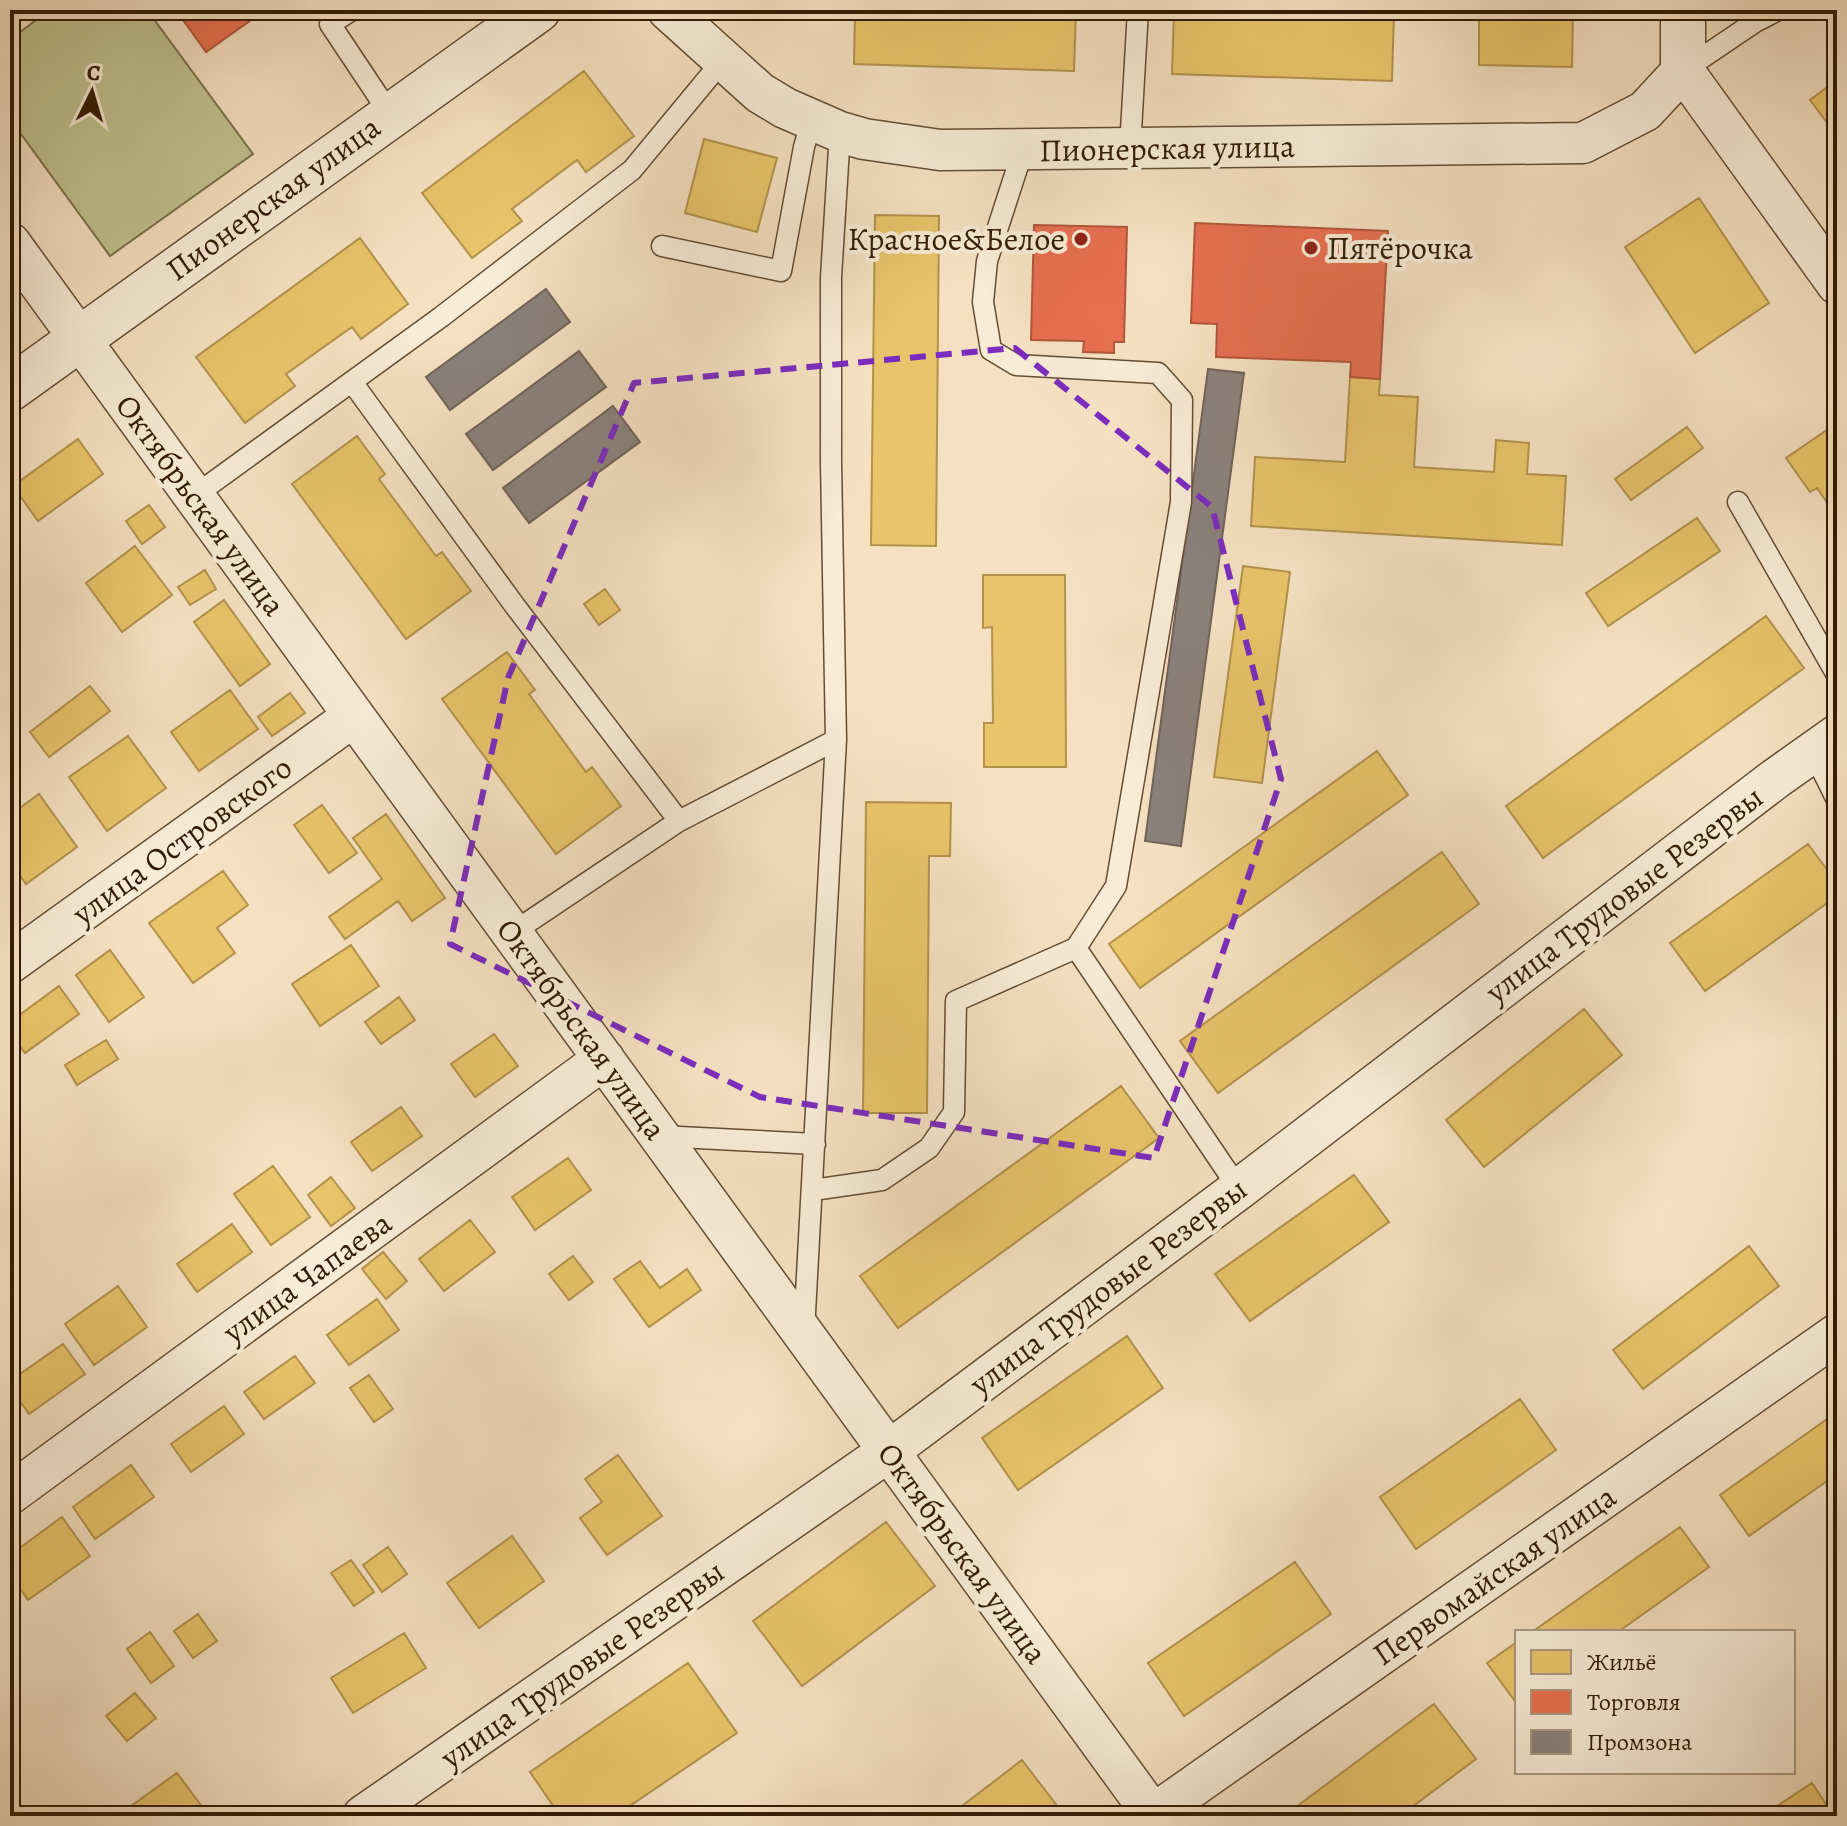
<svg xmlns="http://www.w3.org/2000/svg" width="1847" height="1826" font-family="Alegreya,serif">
	<rect width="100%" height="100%" fill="#f5e1c2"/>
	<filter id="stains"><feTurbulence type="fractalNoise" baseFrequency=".0025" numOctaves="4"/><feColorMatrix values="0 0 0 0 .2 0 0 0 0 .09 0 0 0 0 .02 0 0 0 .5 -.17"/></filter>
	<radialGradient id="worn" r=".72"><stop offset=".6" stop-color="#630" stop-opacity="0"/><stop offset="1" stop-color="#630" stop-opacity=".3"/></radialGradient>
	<path fill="#c0c290" stroke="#796f4a" stroke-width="2" d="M49,10H147L253,154L110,256L10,119V40Z"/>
	<path fill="#e9c46a" stroke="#b2924b" stroke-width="2" d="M855,10H1076L1074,71L854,64Z
		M1174,10L1394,13L1392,81L1172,74Z
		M1479,10H1573L1572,67L1479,65Z
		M584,71L634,136L586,172L577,160L512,209L522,221L472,258L422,193Z
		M1837,80V136L1810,100Z
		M704,139L777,158L757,232L685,213Z
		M1699,198L1769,303L1695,353L1625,247Z
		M875,215L939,216L936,546L871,545Z
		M360,238L408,304L361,339L352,327L286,374L295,386L245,423L196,357Z
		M1350,377L1380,379L1379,395L1418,397L1414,467L1494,472L1496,440L1529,443L1527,474L1566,476L1562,545L1251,526L1255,457L1345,462Z
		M1837,423V517L1817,488L1810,492L1786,458Z
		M1687,427L1703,448L1631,500L1615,479Z
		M357,436L385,474L379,479L436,556L442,552L471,591L406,639L292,484Z
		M78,439L103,474L38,521L13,486Z
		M149,505L165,527L142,544L126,521Z
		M1697,518L1720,551L1608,626L1586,593Z
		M135,546L172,595L122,632L86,583Z
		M1243,566L1290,572L1262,783L1214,777Z
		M205,570L216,589L190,605L178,587Z
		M983,575H1065L1066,767H984V723H993L992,627L983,628Z
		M605,589L620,610L599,625L584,604Z
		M224,600L270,664L240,686L194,622Z
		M1766,616L1804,668L1543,858L1506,806Z
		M507,652L535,690L529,694L586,772L592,767L621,806L556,854L442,699Z
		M90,686L110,711L49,757L30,732Z
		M230,690L258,729L199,771L171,732Z
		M290,693L305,713L272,736L258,717Z
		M128,736L166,788L107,831L69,777Z
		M1377,751L1408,795L1140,988L1109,944Z
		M39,794L77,847L26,884L10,862V815Z
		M866,802L951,803L950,856H929L927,1113H863Z
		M322,805L357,853L329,873L294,825Z
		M386,814L445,898L412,921L398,901L345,939L329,917L382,879L353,838Z
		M1808,844L1837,883V896L1705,991L1670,943Z
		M1442,852L1479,904L1218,1093L1180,1041Z
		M223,871L248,905L217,928L235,953L193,983L149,923Z
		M351,945L379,986L320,1026L292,984Z
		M110,950L144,997L109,1022L76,975Z
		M59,986L79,1014L25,1053L10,1033V1022Z
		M399,997L415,1020L381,1044L365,1022Z
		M1584,1009L1622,1055L1484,1167L1446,1120Z
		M494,1034L518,1066L475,1097L451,1064Z
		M106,1040L118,1059L77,1085L65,1065Z
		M1121,1086L1159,1138L898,1328L860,1276Z
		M401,1107L422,1136L372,1171L351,1142Z
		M568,1158L591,1190L535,1230L512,1197Z
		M273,1166L310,1217L271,1245L234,1194Z
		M1354,1175L1389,1222L1250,1321L1215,1274Z
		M331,1177L355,1208L331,1226L308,1195Z
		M470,1220L495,1252L444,1291L419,1259Z
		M232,1224L252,1252L197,1292L177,1264Z
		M1749,1246L1779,1286L1643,1389L1613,1350Z
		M383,1252L407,1281L386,1299L362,1269Z
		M573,1256L593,1282L569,1300L549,1274Z
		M640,1261L660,1288L687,1269L701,1290L649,1327L614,1279Z
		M118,1286L147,1327L94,1365L65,1324Z
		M377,1299L399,1330L349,1365L327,1335Z
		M1127,1336L1163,1388L1018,1490L982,1438Z
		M63,1344L85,1374L29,1414L10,1387V1381Z
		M295,1356L315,1383L264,1419L244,1392Z
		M369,1375L393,1409L374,1422L350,1388Z
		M1520,1399L1556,1450L1416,1549L1380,1497Z
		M224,1406L244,1434L191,1472L171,1444Z
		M1837,1412V1474L1749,1536L1720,1495Z
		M618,1455L662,1516L607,1555L580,1518L602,1502L585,1479Z
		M131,1465L154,1497L95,1539L73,1507Z
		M62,1517L90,1556L28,1600L10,1574V1555Z
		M886,1522L935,1586L802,1686L753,1621Z
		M1680,1527L1709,1567L1618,1632H1532Z
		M512,1536L544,1581L479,1628L447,1583Z
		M388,1547L407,1574L382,1592L363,1565Z
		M351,1560L374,1592L354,1606L331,1573Z
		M1295,1562L1331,1614L1184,1716L1148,1663Z
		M198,1614L217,1641L193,1658L174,1631Z
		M150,1632L174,1666L151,1683L127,1649Z
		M404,1633L426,1668L353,1713L331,1678Z
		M1517,1642V1704L1487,1663Z
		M688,1663L737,1733L615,1816H560L530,1772Z
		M135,1693L156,1718L127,1741L106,1716Z
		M1434,1704L1476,1759L1400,1816H1284Z
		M1022,1760L1058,1807L1046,1816H949Z
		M177,1773L209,1816H117Z
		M1812,1783L1834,1816H1762Z"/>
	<path fill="#e76f51" stroke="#b1563a" stroke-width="2" d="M176,10H265L206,52Z
		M1195,223L1388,231L1380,379L1350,377L1351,362L1216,357L1217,324L1191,323Z
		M1034,225L1127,227L1124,342H1114V353L1083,352L1084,341L1031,340Z"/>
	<path fill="#8a817c" stroke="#706358" stroke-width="2" d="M546,289L570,322L450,410L426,377Z
		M579,351L606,387L493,470L466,434Z
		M1208,369L1244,373L1181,846L1145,841Z
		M613,406L640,442L529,523L503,488Z"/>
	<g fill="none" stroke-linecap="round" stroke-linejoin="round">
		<g stroke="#634d33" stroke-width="23">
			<path id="service" d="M352,10L330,24L390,114
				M1684,70L1755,22L1778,10
				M1130,148L1138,10
				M1023,150L987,261L983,302L991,350L1016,365L1158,373L1182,400L1181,502L1116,886L1076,948
				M662,246L781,271L804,147L812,119
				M352,382L515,606L679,821
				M194,496L441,317L632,170L723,60
				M1738,502L1837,675
				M1813,752L1837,800
				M512,933L679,821L836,740
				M660,1136L815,1144
				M813,1190L882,1180L929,1148L954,1112L956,1001L1076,948L1239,1189
				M804,1331L836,740L831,462V277L840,132"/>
		</g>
		<g stroke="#634d33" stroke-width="43">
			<path id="minor" d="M668,10L760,93L785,108L840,132L864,139L940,150L1583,143L1645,111L1683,70L1837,284
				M10,243L1154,1816
				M10,963L354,716
				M10,1494L604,1059
				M363,1816L889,1451L1239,1189L1775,779L1837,735
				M1151,1816L1837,1334"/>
		</g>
		<g stroke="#634d33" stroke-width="47">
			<path id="tertiary" d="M1683,70V10
				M10,389L538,10"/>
		</g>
		<use href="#service" stroke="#f8ecd7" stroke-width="20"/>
		<use href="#minor" stroke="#f8ecd7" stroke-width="40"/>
		<use href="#tertiary" stroke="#f8ecd7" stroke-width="44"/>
	</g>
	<path fill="none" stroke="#7b2cbf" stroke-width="6" stroke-dasharray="16 10" stroke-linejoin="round" d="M1015,348L1212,507L1281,779L1154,1158L760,1097L450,944L508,678L634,383Z"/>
	<g fill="#8f2418" stroke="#f8ecd7" stroke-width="3">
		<circle cx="1081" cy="239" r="8"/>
		<circle cx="1311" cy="248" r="8"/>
	</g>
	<g text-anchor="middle" stroke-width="8" stroke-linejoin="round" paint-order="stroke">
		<g font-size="32" fill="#321c03" stroke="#f8ecd7">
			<text transform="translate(1167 148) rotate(-1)" y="11">Пионерская улица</text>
			<text transform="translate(273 198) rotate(-36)" y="11">Пионерская улица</text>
			<text transform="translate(201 505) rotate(54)" y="11">Октябрьская улица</text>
			<text transform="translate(182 840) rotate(-36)" y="11">улица Островского</text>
			<text transform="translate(1624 894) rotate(-37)" y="11">улица Трудовые Резервы</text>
			<text transform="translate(582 1029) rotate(54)" y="11">Октябрьская улица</text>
			<text transform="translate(307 1277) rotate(-36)" y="11">улица Чапаева</text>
			<text transform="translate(1108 1286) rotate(-37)" y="11">улица Трудовые Резервы</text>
			<text transform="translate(963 1553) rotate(54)" y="11">Октябрьская улица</text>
			<text transform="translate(1494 1575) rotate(-35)" y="11">Первомайская улица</text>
			<text transform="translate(582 1664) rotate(-35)" y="11">улица Трудовые Резервы</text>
		</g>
		<g font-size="32" fill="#321c03" stroke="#f8ecd7" text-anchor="end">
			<text x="1065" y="250">Красное&amp;Белое</text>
			<text x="1327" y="259" text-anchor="start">Пятёрочка</text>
		</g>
	</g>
	<rect width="1847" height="1826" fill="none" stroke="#f5e1c2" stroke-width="40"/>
	<rect x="12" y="12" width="1823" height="1802" fill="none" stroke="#321c03" stroke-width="4"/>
	<rect x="20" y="20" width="1807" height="1786" fill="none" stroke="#321c03" stroke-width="2"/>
	<rect x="1515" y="1630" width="280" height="144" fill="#f8ecd7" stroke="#a99982" stroke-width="2"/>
	<rect x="1531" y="1650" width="40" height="24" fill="#e9c46a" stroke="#a99982" stroke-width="2"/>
	<text x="1587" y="1670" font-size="24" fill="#321c03">Жильё</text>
	<rect x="1531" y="1690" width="40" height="24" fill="#e76f51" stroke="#a99982" stroke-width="2"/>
	<text x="1587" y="1710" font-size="24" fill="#321c03">Торговля</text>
	<rect x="1531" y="1730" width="40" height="24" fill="#8a817c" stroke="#a99982" stroke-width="2"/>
	<text x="1587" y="1750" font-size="24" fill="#321c03">Промзона</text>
	<g transform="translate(92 92) rotate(5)" stroke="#f8ecd7" stroke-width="6" paint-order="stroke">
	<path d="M0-6L14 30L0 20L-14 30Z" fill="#321c03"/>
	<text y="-12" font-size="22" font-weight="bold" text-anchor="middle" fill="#321c03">С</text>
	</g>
	<rect width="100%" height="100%" filter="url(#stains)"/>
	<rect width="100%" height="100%" fill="url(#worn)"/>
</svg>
